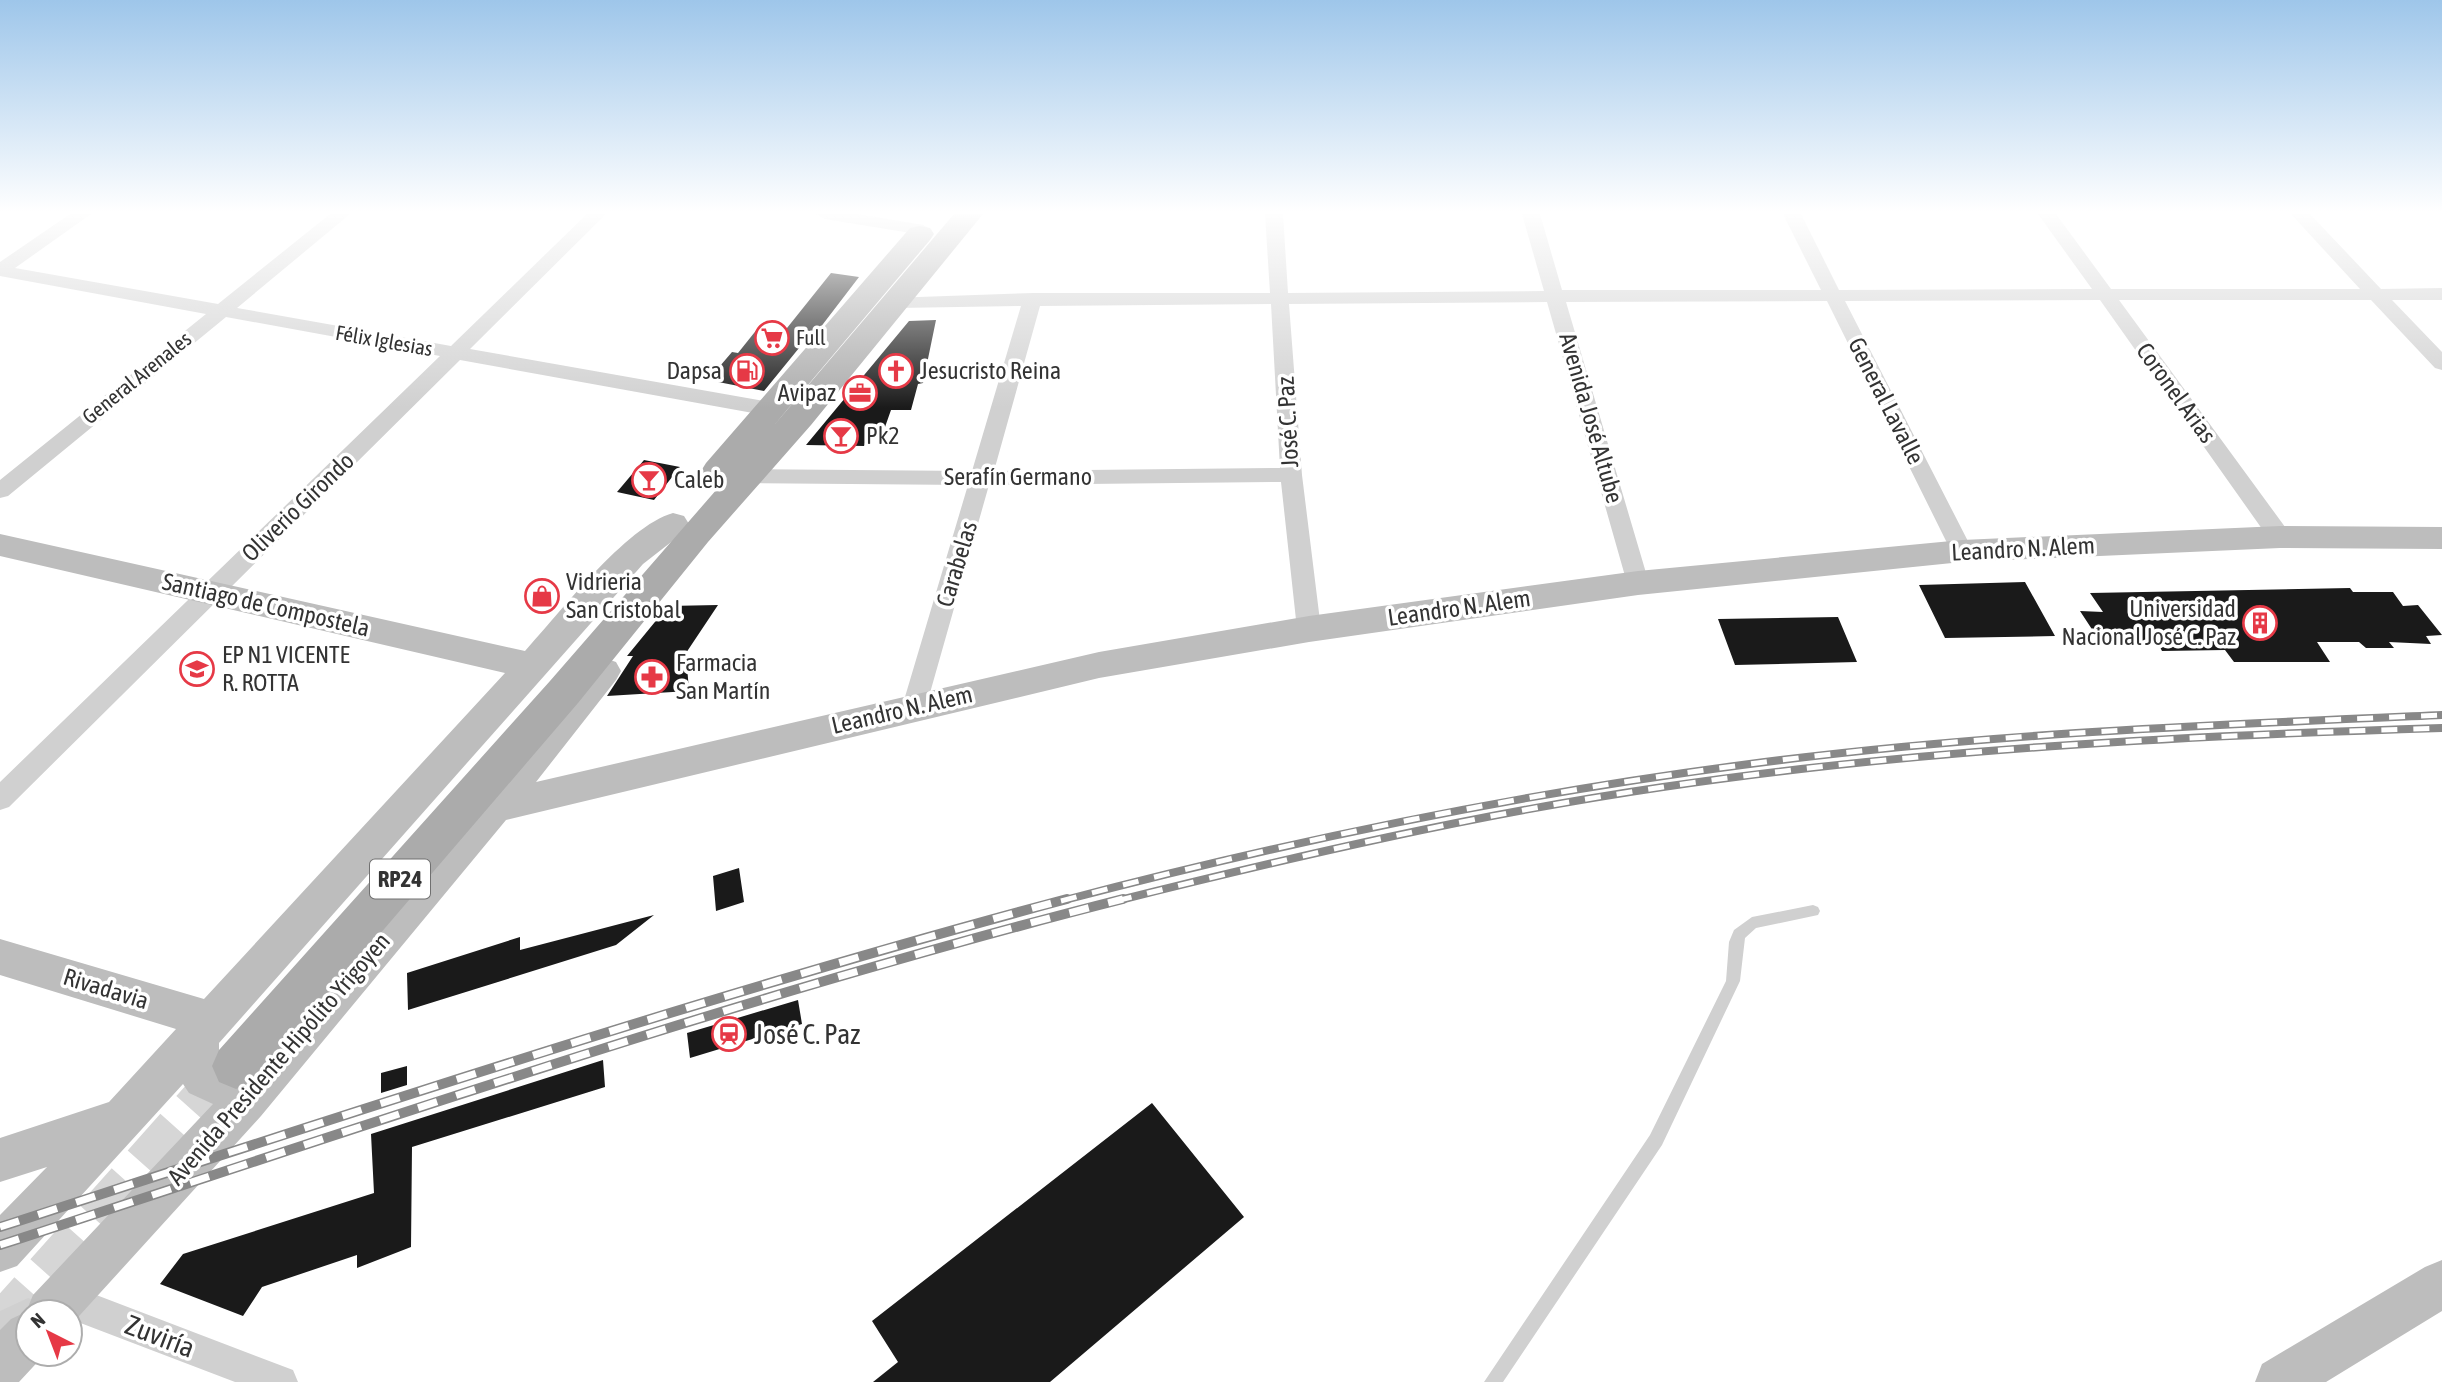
<svg xmlns="http://www.w3.org/2000/svg" width="2442" height="1382" font-family="'Asap Condensed',sans-serif">
	<rect width="100%" height="100%" fill="#fff"/>
	<path fill="#1a1a1a" d="M831,273L859,277L820,328L811,338L808,337L764,391L708,380L732,352L738,353L758,328L783,333Z
		M936,320L923,383L918,384L911,410H891L885,427H870L864,446L806,445L909,321Z
		M644,460L680,467L654,500L617,492Z
		M2025,582L2055,636L1945,638L1919,585Z
		M2350,588L2353,592H2393L2403,606L2418,605L2442,635L2426,636L2431,644L2389,642L2394,648H2366L2359,642H2317L2330,662H2234L2225,650L2162,651L2159,645H2117L2114,641L2099,640L2080,611L2103,612L2090,593Z
		M718,605L686,653L689,691L607,696L633,656H627L668,606Z
		M1838,617L1857,662L1735,665L1718,619Z
		M739,868L744,902L716,911L713,876Z
		M654,915L616,945L408,1010L407,973L520,937V950Z
		M798,1000L802,1024L690,1058L687,1033Z
		M603,1060L605,1087L412,1147L411,1247L357,1268V1255L262,1287L243,1316L160,1284L183,1254L374,1193L371,1134Z
		M407,1066V1085L381,1093V1073Z
		M1152,1103L1244,1217L1050,1382H873L898,1362L872,1321Z"/>
	<g fill="none" stroke-linecap="round" stroke-linejoin="round">
		<path stroke="#d6d6d6" stroke-width="49" stroke-dasharray="49 24" stroke-linecap="butt" d="M0,1330L236,1066"/>
		<path fill="#d0d0d0" fill-rule="evenodd" d="M1813,905L1818,907L1820,911L1818,915L1756,928L1745,938L1740,981L1662,1145L1503,1382H1484L1650,1135L1726,981L1729,942L1734,930L1752,917Z"/>
		<path fill="#d0d0d0" fill-rule="evenodd" d="M70,214H91L15,268L218,304L330,214H350L237,308L451,346L587,214H606L470,349L769,402L776,404L779,409L776,414L769,416L460,360L9,807L0,810V782L440,356L226,317L8,496L0,498V480L206,314L0,276V262Z
			M816,214H858L923,225L932,230L923,235L825,219Z
			M1265,214H1283L1288,293L1544,291L1522,214H1540L1562,290H1821L1783,214H1801L1839,290L2092,289L2038,214H2056L2111,289H2360L2291,214H2310L2381,289L2442,288V300H2392L2442,352V370L2435,368L2371,300H2119L2288,531L2291,537L2288,543L2280,545L2272,543L2100,300L1845,301L1973,551L1970,557L1962,559L1954,557L1951,551L1827,301L1566,302L1649,583L1646,589L1638,591L1630,589L1627,583L1547,302L1289,304L1302,475L1321,629L1317,635L1309,638L1301,635L1297,629L1281,482L989,485L926,707L923,714L914,717L905,714L902,707L968,485L746,483L738,481L735,476L738,471L746,469L972,471L1021,306L897,308L888,302L890,298L1033,293H1270ZM1271,304L1280,468L994,471L1040,306Z
			M78,1288L293,1370L298,1382H235L70,1319V1312H64L61,1305L66,1293Z
			M28,1298L40,1303L44,1312H28V1333L0,1346V1311Z"/>
		<path fill="#bdbdbd" fill-rule="evenodd" d="M673,513L684,516L689,524L684,532L643,564L606,606L219,1043V1063L241,1062L255,1057L481,796L592,662L604,658L616,662L621,671L616,680L536,782L1099,652L1309,616L1638,571L1962,540L2280,526L2442,527V549L2280,548L1962,562L1638,595L1309,642L1099,678L506,820L261,1116L70,1326V1312H28V1354H45L19,1382H0V1330L11,1319L26,1312L33,1295L213,1104L189,1093L183,1084L17,1266L0,1272V1215L47,1167L0,1182V1138L109,1102L176,1029L0,975V939L204,999L505,673L0,556V534L525,651C559,614 626,526 673,513Z
			M2442,1260V1311L2326,1382H2255L2262,1364L2425,1267Z"/>
		<path fill="#ababab" fill-rule="evenodd" d="M954,214H983L811,425L708,542L578,703L253,1082L236,1089L219,1082L212,1066L219,1050L550,681L724,481L718,482L706,479L701,471L706,463L910,228L920,226L930,228L934,234L930,240L770,430Z"/>
		<g stroke="#888" stroke-width="8">
			<path id="rail-far1" d="M1061,901C1285,842 1512,795 1742,765C1974,734 2208,725 2442,715
				M1116,901C1296,856 1478,814 1663,787C1921,749 2181,736 2442,728"/>
		</g>
		<g stroke="#888" stroke-width="10">
			<path id="rail" d="M0,1227C354,1112 707,995 1067,899
				M0,1245C372,1124 743,995 1123,899"/>
		</g>
		<use href="#rail-far1" stroke="#fff" stroke-width="5" stroke-dasharray="16" stroke-linecap="butt"/>
		<use href="#rail" stroke="#fff" stroke-width="7" stroke-dasharray="20" stroke-linecap="butt"/>
	</g>
	<linearGradient id="sky" x2="0" y2="1"><stop stop-color="#9ec6ea"/><stop offset="0.52" stop-color="#fff"/><stop offset="1" stop-color="#fff" stop-opacity="0"/></linearGradient>
	<rect width="2442" height="408" fill="url(#sky)"/>
	<defs>
		<g id="supermarket-ring" transform="scale(1.75)"><circle r="9.5" fill="#fff" stroke="#e63946" stroke-width="1.5"/><path d="M-6-5.5h2.5l.6 2H6L4.5 2H-2.5L-4.4-4H-6ZM-1.5 3.2a1.3 1.3 0 1 0 .1 0ZM3 3.2a1.3 1.3 0 1 0 .1 0Z" fill="#e63946"/></g>
		<g id="fuel-ring" transform="scale(1.75)"><circle r="9.5" fill="#fff" stroke="#e63946" stroke-width="1.5"/><path d="M-5.5-6h7V0h2V4h1.3V-2.5L3-4.5l.8-.8L6-3V5H2.5V1h-1V6h-7ZM-4.2-4.7v3.2H.2V-4.7Z" fill="#e63946"/></g>
		<g id="church-ring" transform="scale(1.75)"><circle r="9.5" fill="#fff" stroke="#e63946" stroke-width="1.5"/><path d="M-1.2-6h2.4v3.5h3.3v2.4h-3.3V6h-2.4V-.1h-3.3v-2.4h3.3Z" fill="#e63946"/></g>
		<g id="office-ring" transform="scale(1.75)"><circle r="9.5" fill="#fff" stroke="#e63946" stroke-width="1.5"/><path d="M-6-3h4V-5.5h4V-3h4V5H-6ZM-1-4.5V-3h2v-1.5ZM-6 0V1H6V0Z" fill="#e63946"/></g>
		<g id="bar-ring" transform="scale(1.75)"><circle r="9.5" fill="#fff" stroke="#e63946" stroke-width="1.5"/><path d="M-6-5H6L.8 .8V4.5H3.5V6h-7V4.5H-.8V.8Z" fill="#e63946"/></g>
		<g id="shop-ring" transform="scale(1.75)"><circle r="9.5" fill="#fff" stroke="#e63946" stroke-width="1.5"/><path d="M-5-2.5h2.3a2.7 3.5 0 0 1 5.4 0H5L5.5 6h-11ZM-1.5-2.5h3a1.5 2.3 0 0 0-3 0Z" fill="#e63946"/></g>
		<g id="building-ring" transform="scale(1.75)"><circle r="9.5" fill="#fff" stroke="#e63946" stroke-width="1.5"/><path d="M-4-6H4V6H1V3H-1V6H-4ZM-2.5-4.3h1.7v1.8h-1.7ZM.8-4.3h1.7v1.8H.8ZM-2.5-1h1.7V.8h-1.7ZM.8-1h1.7V.8H.8Z" fill="#e63946"/></g>
		<g id="school-ring" transform="scale(1.75)"><circle r="9.5" fill="#fff" stroke="#e63946" stroke-width="1.5"/><path d="M0-5L7-2L0 1L-7-2ZM-4 1L0 2.5L4 1V4Q0 6-4 4Z" fill="#e63946"/></g>
		<g id="pharmacy-ring" transform="scale(1.75)"><circle r="9.5" fill="#fff" stroke="#e63946" stroke-width="1.5"/><path d="M-2-6h4v4h4v4h-4v4h-4v-4h-4v-4h4Z" fill="#e63946"/></g>
		<g id="station-ring" transform="scale(1.75)"><circle r="9.5" fill="#fff" stroke="#e63946" stroke-width="1.5"/><path d="M-3-6H3Q5-6 5-4V2Q5 4 3 4L4.5 6H3L1.5 4h-3L-3 6H-4.5L-3 4Q-5 4-5 2V-4Q-5-6-3-6ZM-3.5-4v3h7v-3ZM-3.5 1v1.5H-2V1ZM2 1v1.5H3.5V1Z" fill="#e63946"/></g>
	</defs>
	<g fill-rule="evenodd">
		<use href="#supermarket-ring" x="772" y="338"/>
		<use href="#fuel-ring" x="747" y="371"/>
		<use href="#church-ring" x="896" y="371"/>
		<use href="#office-ring" x="860" y="393"/>
		<use href="#bar-ring" x="841" y="436"/>
		<use href="#bar-ring" x="649" y="480"/>
		<use href="#shop-ring" x="542" y="596"/>
		<use href="#building-ring" x="2260" y="623"/>
		<use href="#school-ring" x="197" y="669"/>
		<use href="#pharmacy-ring" x="652" y="677"/>
		<use href="#station-ring" x="729" y="1034"/>
	</g>
	<g text-anchor="middle" stroke-width="7" stroke-linejoin="round" paint-order="stroke">
		<g font-size="21" fill="#333" stroke="#fff" text-anchor="start">
			<text x="796" y="345">Full</text>
		</g>
		<g font-size="21" fill="#333" stroke="#fff">
			<text transform="translate(384 341) rotate(10)" y="7">Félix Iglesias</text>
			<text transform="translate(137 378) rotate(-39)" y="7">General Arenales</text>
		</g>
		<rect fill="#fff" stroke="#707070" stroke-width="2" x="370" y="859.5" width="60" height="39" rx="5"/>
		<g font-size="23" font-weight="bold" fill="#333">
			<text x="400" y="887">RP24</text>
		</g>
		<g font-size="24" fill="#333" stroke="#fff" text-anchor="start">
			<text x="722" y="379" text-anchor="end">Dapsa</text>
			<text x="920" y="379">Jesucristo Reina</text>
			<text x="836" y="401" text-anchor="end">Avipaz</text>
			<text x="866" y="444">Pk2</text>
			<text x="674" y="488">Caleb</text>
			<text x="566" y="590">Vidrieria<tspan x="566" dy="28">San Cristobal</tspan></text>
			<text x="2236" y="617" text-anchor="end">Universidad<tspan x="2236" dy="28">Nacional José C. Paz</tspan></text>
			<text x="222" y="663">EP N1 VICENTE<tspan x="222" dy="28">R. ROTTA</tspan></text>
			<text x="676" y="671">Farmacia<tspan x="676" dy="28">San Martín</tspan></text>
		</g>
		<g font-size="24" fill="#333" stroke="#fff">
			<text transform="translate(2176 393) rotate(54)" y="8">Coronel Arias</text>
			<text transform="translate(1886 401) rotate(63)" y="8">General Lavalle</text>
			<text transform="translate(1591 418) rotate(74)" y="8">Avenida José Altube</text>
			<text transform="translate(1288 422) rotate(-93)" y="8">José C. Paz</text>
			<text x="1018" y="485">Serafín Germano</text>
			<text transform="translate(298 507) rotate(-44)" y="8">Oliverio Girondo</text>
			<text transform="translate(2023 549) rotate(-3)" y="8">Leandro N. Alem</text>
			<text transform="translate(957 564) rotate(-73)" y="8">Carabelas</text>
			<text transform="translate(266 605) rotate(13)" y="8">Santiago de Compostela</text>
			<text transform="translate(1459 608) rotate(-8)" y="8">Leandro N. Alem</text>
			<text transform="translate(902 710) rotate(-13)" y="8">Leandro N. Alem</text>
			<text transform="translate(106 989) rotate(17)" y="8">Rivadavia</text>
			<text transform="translate(279 1059) rotate(-49)" y="8">Avenida Presidente Hipólito Yrigoyen</text>
		</g>
		<g font-size="28" fill="#333" stroke="#fff" text-anchor="start">
			<text x="754" y="1044">José C. Paz</text>
		</g>
		<g font-size="28" fill="#333" stroke="#fff">
			<text transform="translate(160 1336) rotate(21)" y="10">Zuviría</text>
		</g>
	</g>
	<g transform="translate(49 1333) rotate(318)"><circle r="33" fill="#ffffff" stroke="#adadad" stroke-width="2"/>
	<path d="M0-5L12 26L0 18L-12 26Z" fill="#e63946"/>
	<text y="-10" font-size="19" font-weight="bold" text-anchor="middle" fill="#333333">N</text>
	</g>
</svg>
